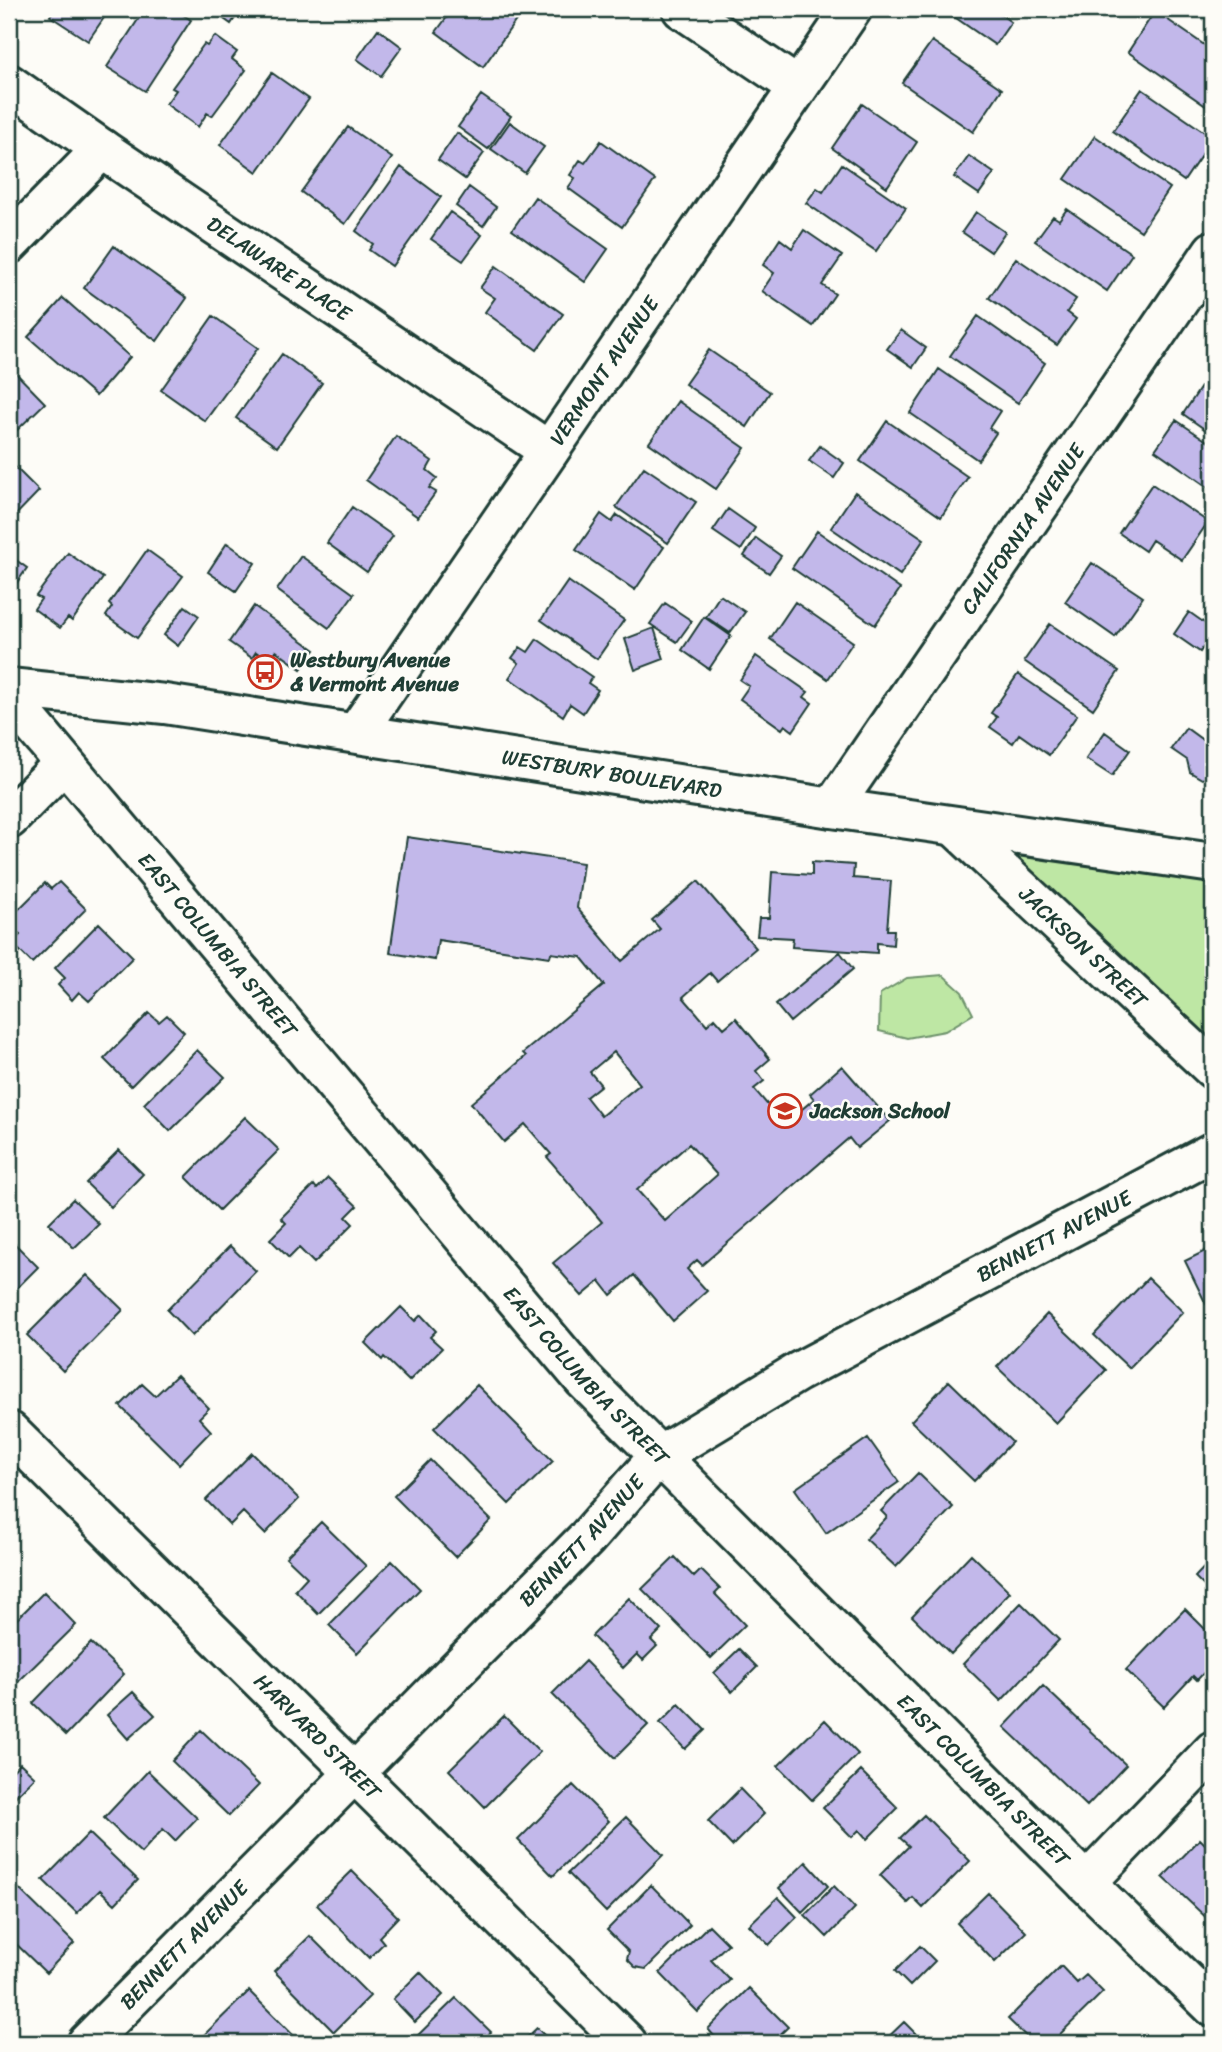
<svg xmlns="http://www.w3.org/2000/svg" width="1222" height="2052" font-family="Sriracha,sans-serif">
	<rect width="100%" height="100%" fill="#fdfcf7"/>
	<filter id="ink" filterUnits="userSpaceOnUse"><feTurbulence type="fractalNoise" baseFrequency=".0143" numOctaves="2"/><feDisplacementMap in="SourceGraphic" scale="14" xChannelSelector="R" yChannelSelector="G"/><feConvolveMatrix kernelMatrix="1 2 1 2 8 2 1 2 1" color-interpolation-filters="sRGB"/></filter>
	<g filter="url(#ink)">
		<path fill="#bee7a4" stroke="#6e926c" stroke-width="2" d="M954,826L1213,863V1069Z
			M943,975L962,992L973,1014L945,1031L907,1038L879,1031L880,994L907,978Z"/>
		<path fill="#c2b8ea" stroke="#1f3d34" stroke-width="2" fill-rule="evenodd" d="M55,9H110L88,41L50,16Z
			M145,9H174L191,20L145,91L107,67Z
			M210,9H241L231,24Z
			M453,9H524L483,67L436,32Z
			M943,9H1004L1000,14L1011,22L995,45Z
			M1155,11L1213,51V111L1128,52Z
			M378,29L402,47L381,76L357,59Z
			M215,36L237,52L232,59L246,70L212,116L207,113L198,127L166,104L176,90L172,88L204,44L207,46Z
			M932,41L1002,89L973,132L902,83Z
			M272,73L309,99L257,172L220,145Z
			M1142,89L1213,138L1184,181L1113,131Z
			M481,95L511,116L488,149L458,127Z
			M862,104L917,142L887,187L832,148Z
			M510,122L544,147L525,173L491,149Z
			M348,127L392,158L345,224L301,192Z
			M457,133L484,153L465,179L438,160Z
			M1095,136L1170,188L1141,231L1065,179Z
			M601,141L655,180L622,227L568,188L575,178L570,175L580,160L585,163Z
			M969,156L994,173L979,194L954,177Z
			M842,164L906,208L876,251L806,203L817,188L823,192Z
			M401,167L441,197L392,266L369,250L373,244L356,231Z
			M469,187L496,207L483,226L456,206Z
			M535,197L608,249L585,282L512,230Z
			M1067,209L1132,254L1107,291L1035,241L1053,216L1059,220Z
			M450,212L482,235L463,261L431,239Z
			M976,212L1005,232L991,252L962,232Z
			M804,230L842,256L822,285L835,294L813,326L762,291L774,273L763,265L780,239L792,248Z
			M114,246L187,298L157,341L84,288Z
			M1016,258L1076,299L1067,312L1076,319L1057,345L989,298Z
			M496,266L563,314L537,350L485,312L495,298L480,288Z
			M63,298L130,357L96,396L28,337Z
			M213,316L258,348L205,421L161,390Z
			M978,316L1045,363L1018,403L950,356Z
			M901,330L926,348L913,367L887,349Z
			M709,350L770,392L747,427L685,384Z
			M282,354L322,383L277,447L236,418Z
			M9,366L45,403L9,438Z
			M939,369L1000,411L989,428L996,433L978,460L910,413Z
			M1207,378L1213,382V435L1183,414Z
			M678,401L745,448L716,489L649,443Z
			M1176,420L1213,445V480L1208,487L1155,450Z
			M887,421L968,477L941,517L860,461Z
			M396,436L432,461L427,470L437,478L429,488L436,492L418,517L366,480Z
			M820,446L844,463L834,478L809,461Z
			M11,463L39,491L9,522V465Z
			M644,467L696,502L668,543L616,507Z
			M1152,484L1208,522L1182,560L1152,540L1145,551L1119,533Z
			M855,492L924,539L900,575L831,528Z
			M352,507L393,536L367,572L327,543Z
			M728,509L755,528L741,550L713,531Z
			M601,514L612,522L617,515L664,547L635,590L576,550Z
			M817,531L900,589L875,625L792,568Z
			M756,538L781,556L769,573L744,556Z
			M227,543L255,563L236,591L208,572Z
			M147,550L183,576L137,638L106,616L112,607L109,604Z
			M68,553L103,578L72,621L68,618L60,628L34,609L41,599L36,596Z
			M9,555L27,568L9,594Z
			M301,556L354,594L329,628L277,590Z
			M1092,563L1143,597L1115,637L1065,602Z
			M568,581L624,620L597,659L541,620Z
			M720,595L745,612L730,633L706,617Z
			M795,602L853,642L828,679L770,639Z
			M665,603L692,621L677,642L650,624Z
			M185,606L199,616L178,646L164,635Z
			M254,606L315,650L301,669L276,651L269,661L256,652L252,658L229,642Z
			M1189,612L1213,629V633L1200,652L1174,634Z
			M704,617L731,636L709,669L682,650Z
			M1050,624L1119,671L1093,709L1024,661Z
			M654,628L664,659L635,670L625,639Z
			M537,639L592,677L588,683L598,690L583,713L570,704L563,716L509,678L519,663L512,658L520,647L528,652Z
			M756,656L808,692L804,697L812,703L793,731L785,725L782,729L740,699L749,686L740,680Z
			M1018,674L1077,715L1049,755L1019,734L1013,743L990,727L997,717L991,713Z
			M1213,727V776L1202,779L1190,772L1187,760L1171,749L1186,728L1204,741Z
			M1105,732L1130,750L1112,776L1086,759Z
			M407,837L583,863L577,908L622,961L660,929L652,920L698,881L756,948L717,981L710,973L683,997L707,1025L715,1018L724,1028L736,1018L770,1059L756,1071L764,1081L754,1089L784,1124L814,1099L810,1094L842,1066L890,1121L857,1148L849,1138L702,1265L697,1260L687,1269L707,1291L673,1321L634,1275L611,1295L600,1281L582,1296L553,1263L602,1222L547,1157L551,1154L525,1124L504,1142L471,1103L526,1056L523,1053L604,985L581,957L551,953L550,957L438,940L435,960L390,953ZM614,1052L640,1084L601,1116L586,1097L601,1085L590,1072ZM689,1144L717,1175L665,1221L637,1190Z
			M812,862L854,865L853,878L891,881L887,930H894L893,945L877,943V953L792,947L793,938L757,936L759,918H769L772,872L812,875Z
			M59,882L86,909L32,963L12,943L20,935L9,923V919L45,883L51,889Z
			M99,923L133,957L89,1001L79,992L72,1000L58,985L65,978L55,968Z
			M840,952L853,969L790,1022L776,1005Z
			M149,1013L159,1022L167,1015L184,1032L131,1086L104,1059Z
			M197,1050L225,1077L170,1131L144,1104Z
			M245,1117L279,1150L219,1210L186,1177Z
			M119,1150L143,1174L111,1207L86,1183Z
			M328,1178L357,1206L346,1217L353,1224L314,1263L299,1248L289,1258L270,1239L286,1223L281,1218L314,1185L317,1189Z
			M73,1199L99,1224L74,1248L49,1223Z
			M11,1240L38,1267L9,1296V1242Z
			M230,1246L256,1271L192,1336L167,1310Z
			M1213,1247V1300L1206,1304L1185,1261Z
			M87,1275L123,1310L63,1371L27,1335Z
			M1148,1278L1183,1312L1129,1368L1094,1335Z
			M401,1307L415,1321L421,1315L436,1331L430,1337L442,1348L409,1381L384,1357L382,1360L365,1343Z
			M1047,1314L1106,1370L1056,1423L997,1367Z
			M177,1375L209,1408L199,1418L211,1431L179,1464L120,1406L142,1384L155,1396Z
			M949,1381L1012,1442L974,1481L911,1421Z
			M477,1385L553,1461L509,1504L434,1428Z
			M868,1438L899,1482L826,1533L795,1489Z
			M252,1453L299,1499L265,1534L243,1512L230,1525L206,1500Z
			M430,1460L491,1520L455,1557L394,1496Z
			M918,1473L953,1507L896,1567L866,1539L887,1517L881,1511Z
			M321,1522L366,1566L318,1614L295,1590L307,1577L286,1557Z
			M971,1554L1010,1592L951,1654L912,1616Z
			M675,1557L694,1577L701,1570L720,1589L715,1594L745,1625L711,1658L642,1589Z
			M1213,1558V1595L1195,1577Z
			M392,1561L420,1589L357,1653L329,1625Z
			M44,1592L76,1625L15,1685L9,1678V1627Z
			M629,1598L661,1630L651,1640L657,1646L643,1660L637,1654L623,1668L592,1636Z
			M1021,1603L1059,1640L1001,1701L963,1664Z
			M1185,1609L1213,1637V1653L1207,1659L1213,1663L1197,1680L1193,1676L1164,1707L1126,1670Z
			M91,1643L124,1674L66,1735L33,1703Z
			M739,1649L757,1667L732,1692L714,1673Z
			M585,1661L648,1725L615,1758L552,1694Z
			M1043,1686L1126,1765L1087,1806L1004,1727Z
			M133,1692L155,1715L128,1739L107,1715Z
			M679,1704L705,1730L685,1749L660,1723Z
			M504,1716L540,1752L485,1807L449,1770Z
			M825,1720L858,1754L812,1800L778,1766Z
			M201,1730L259,1785L229,1816L172,1761Z
			M20,1763L35,1777L14,1798L9,1793V1775Z
			M148,1771L197,1818L175,1841L163,1829L141,1853L104,1818Z
			M861,1771L898,1808L867,1839L859,1830L852,1837L823,1808Z
			M573,1785L609,1821L553,1876L518,1840Z
			M740,1789L764,1814L732,1846L708,1821Z
			M924,1815L970,1861L923,1908L913,1898L908,1903L880,1875L909,1846L900,1838Z
			M626,1817L663,1855L606,1912L568,1873Z
			M89,1833L138,1880L115,1904L100,1890L77,1913L43,1880Z
			M1200,1839L1213,1852V1924L1163,1877Z
			M806,1862L828,1886L802,1912L779,1888Z
			M352,1871L398,1917L379,1937L384,1943L369,1958L317,1905Z
			M11,1881L74,1943L46,1973L9,1937V1883Z
			M651,1885L690,1925L646,1969L635,1967L627,1959L629,1952L607,1930Z
			M834,1886L855,1908L827,1937L805,1915Z
			M988,1893L1026,1932L995,1962L957,1923Z
			M778,1897L797,1917L769,1945L749,1925Z
			M709,1925L728,1944L711,1960L730,1980L698,2012L660,1973Z
			M310,1936L370,1996L334,2032L274,1971Z
			M920,1946L935,1961L910,1986L895,1971Z
			M1061,1966L1077,1983L1086,1975L1103,1992L1051,2043H1033L1008,2019Z
			M420,1972L443,1995L415,2022L393,1999Z
			M749,1988L788,2027L771,2043H720L708,2029Z
			M249,1991L299,2041L297,2043H209L202,2037Z
			M456,1998L491,2032L480,2043H410Z
			M904,2022L918,2036L911,2043H882Z
			M537,2028L548,2039L544,2043H521Z"/>
		<g fill="none" stroke-linecap="round" stroke-linejoin="round">
			<g stroke="#1f3d34" stroke-width="44">
				<g id="minor">
					<path d="M682,9L798,87"/>
					<path id="s1" d="M9,84L102,149L549,451"/>
					<path d="M9,244L102,149"/>
					<path id="s2" d="M9,688L165,704L832,808L1213,863"/>
					<path id="s3" d="M9,697L584,1380L1086,1883L1213,2007"/>
					<path id="s4" d="M356,733L852,9"/>
					<path id="s5" d="M832,808L1213,251"/>
					<path d="M9,819L64,763"/>
					<path id="s6" d="M954,826L1213,1069"/>
					<path id="s7" d="M9,1431L627,2043"/>
					<path d="M1086,1883L1213,1751"/>
					<path id="s8" d="M87,2043L587,1538L659,1456L798,1372L1213,1152"/>
				</g>
			</g>
			<use href="#minor" stroke="#fdfcf7" stroke-width="38"/>
		</g>
	</g>
	<defs>
		<g id="bus-ring" transform="scale(1.75)"><circle r="9.5" fill="#fdfcf7" stroke="#c8321e" stroke-width="1.5"/><path d="M-5-6H5V4H4V6H2V4H-2V6H-4V4H-5ZM-3.5-4V0h7V-4ZM-3.5 1.2v1.5H-2V1.2ZM2 1.2v1.5H3.5V1.2Z" fill="#c8321e"/></g>
		<g id="school-ring" transform="scale(1.75)"><circle r="9.5" fill="#fdfcf7" stroke="#c8321e" stroke-width="1.5"/><path d="M0-5L7-2L0 1L-7-2ZM-4 1L0 2.5L4 1V4Q0 6-4 4Z" fill="#c8321e"/></g>
	</defs>
	<g fill-rule="evenodd">
		<use href="#bus-ring" x="265" y="672"/>
		<use href="#school-ring" x="785" y="1111"/>
	</g>
	<g text-anchor="middle" stroke-width="5" stroke-linejoin="round" paint-order="stroke">
		<g font-size="21" fill="#1f3d34" stroke="#fdfcf7">
			<text dy="7" stroke="none"><textPath href="#s1" startOffset="327">DELAWARE PLACE</textPath></text>
			<text dy="7" stroke="none"><textPath href="#s4" startOffset="439">VERMONT AVENUE</textPath></text>
			<text dy="7" stroke="none"><textPath href="#s5" startOffset="338">CALIFORNIA AVENUE</textPath></text>
			<text dy="7" stroke="none"><textPath href="#s2" startOffset="609">WESTBURY BOULEVARD</textPath></text>
			<text dy="7" stroke="none"><textPath href="#s3" startOffset="324">EAST COLUMBIA STREET</textPath></text>
			<text dy="7" stroke="none"><textPath href="#s6" startOffset="177">JACKSON STREET</textPath></text>
			<text dy="7" stroke="none"><textPath href="#s8" startOffset="1272">BENNETT AVENUE</textPath></text>
			<text dy="7" stroke="none"><textPath href="#s3" startOffset="891">EAST COLUMBIA STREET</textPath></text>
			<text dy="7" stroke="none"><textPath href="#s8" startOffset="705">BENNETT AVENUE</textPath></text>
			<text dy="7" stroke="none"><textPath href="#s7" startOffset="434">HARVARD STREET</textPath></text>
			<text dy="7" stroke="none"><textPath href="#s3" startOffset="1458">EAST COLUMBIA STREET</textPath></text>
			<text dy="7" stroke="none"><textPath href="#s8" startOffset="138">BENNETT AVENUE</textPath></text>
		</g>
		<g font-size="21" font-weight="bold" fill="#1f3d34" stroke="#fdfcf7" text-anchor="start">
			<text x="290" y="667">Westbury Avenue<tspan x="290" dy="24">&amp; Vermont Avenue</tspan></text>
			<text x="810" y="1118">Jackson School</text>
		</g>
	</g>
	<rect width="1222" height="2052" fill="none" stroke="#fdfcf7" stroke-width="35"/>
	<rect x="18" y="18" width="1187" height="2017" fill="none" stroke="#1f3d34" stroke-width="2.5" filter="url(#ink)"/>
</svg>
